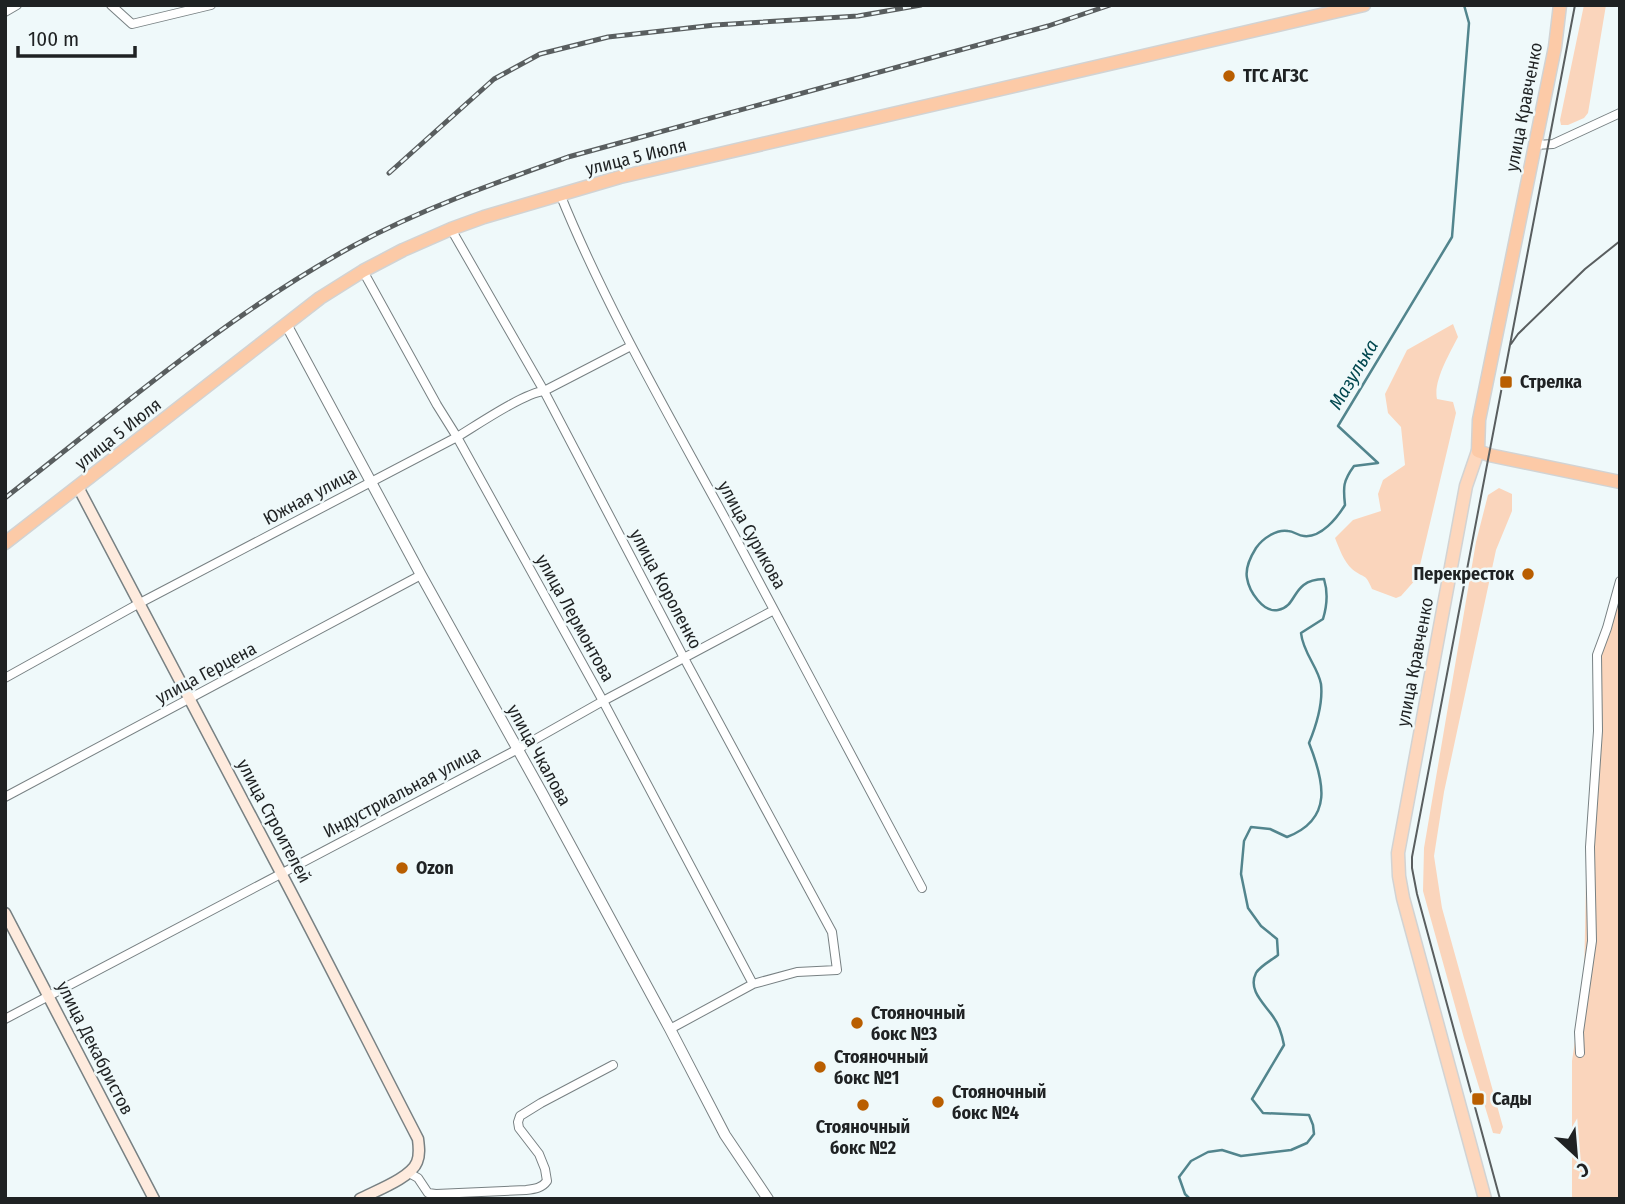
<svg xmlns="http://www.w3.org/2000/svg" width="1625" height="1204" font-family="'Fira Sans Condensed',sans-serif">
	<rect width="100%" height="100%" fill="#eff9fa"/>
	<path fill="#fad5bc" d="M1584,5H1606L1588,113L1584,118L1568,125H1561L1560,120Z
		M1453,324L1458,337C1450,353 1433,381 1437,399L1453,402L1456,413L1417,578L1401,596L1396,598L1372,589C1365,572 1364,579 1352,569C1344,562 1339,548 1335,538L1353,520L1381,511L1378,494L1383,480L1405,465L1401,427L1388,413L1385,394L1407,350Z
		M1499,488L1512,494V511L1496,550L1444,792L1434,856L1442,908L1503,1127L1500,1134L1493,1133L1464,1038L1423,891L1424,848L1476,542L1488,495Z
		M1620,599V1199H1572V1061L1584,980L1587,831L1599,659Z"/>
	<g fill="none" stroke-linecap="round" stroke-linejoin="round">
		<path stroke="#52858d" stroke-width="2.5" d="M1378,463L1338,426L1452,237L1469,23L1464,5
			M1190,1199L1185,1194L1179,1177L1191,1161L1208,1152L1222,1150L1241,1156L1291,1150L1307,1143L1314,1134L1313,1125L1309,1115L1263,1113L1252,1099L1284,1045C1282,1035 1280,1026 1274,1018C1266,1005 1247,991 1256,973C1260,966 1272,960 1278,955L1277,939L1261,926L1248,908L1241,874L1244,841L1251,827L1270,829L1287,837C1334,819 1324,781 1309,743C1316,726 1323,702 1321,684C1318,667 1303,653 1301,633L1323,619C1327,606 1328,592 1324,579C1290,580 1299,606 1278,610C1263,613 1249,591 1247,578C1245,568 1251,556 1256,548C1263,538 1277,529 1288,531C1294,531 1298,536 1304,536C1321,538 1337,518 1345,505C1343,487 1343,481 1354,466L1378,463"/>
		<g stroke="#788183" stroke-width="10">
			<path id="minor" d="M111,5L132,24L211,5
				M5,12L17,5
				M1535,145L1553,144L1620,113
				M560,194C608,312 673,422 733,533C797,651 858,770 922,888
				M451,229L544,391L684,658L832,932L837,970L797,972L753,984L670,1029
				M363,271L437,405L457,437L603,701L753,984
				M5,678L138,604L457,437C477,425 524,393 544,391L631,346
				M5,797L421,575
				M5,1019L518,749L603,701L774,610
				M1580,1053L1579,1032L1592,941L1590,847L1598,731L1597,655L1607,628L1620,581
				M409,1173L418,1178L428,1193L436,1194L526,1190C535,1189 542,1188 547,1181L545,1169L539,1154L519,1128L518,1122L520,1116L541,1103L613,1065"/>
		</g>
		<g stroke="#788183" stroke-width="12">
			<path id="tertiary" d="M286,324L421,575L542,793L670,1029L725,1135L768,1199"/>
		</g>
		<g stroke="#788183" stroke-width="13">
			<path id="secondary" d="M78,487C144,615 213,742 280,871C327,960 372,1050 418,1139C419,1147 420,1155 417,1162C411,1178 375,1191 360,1199
				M5,913L154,1199"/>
		</g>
		<g stroke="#d2d3d3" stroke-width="15">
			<path id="primary" d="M1478,451L1466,486L1398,853L1399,876L1403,898L1485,1199"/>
		</g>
		<g stroke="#d2d3d3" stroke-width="15">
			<path id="trunk" d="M1560,5L1555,47L1479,420L1478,451L1489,455L1620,482
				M5,543L320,298L363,271L403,250L451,229L484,217L620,177L1364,5"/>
		</g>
		<use href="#minor" stroke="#fff" stroke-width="8"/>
		<use href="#tertiary" stroke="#fff" stroke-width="10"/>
		<use href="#secondary" stroke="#feebde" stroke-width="10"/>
		<use href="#primary" stroke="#fdd7bd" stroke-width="12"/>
		<use href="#trunk" stroke="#fccaa7" stroke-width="12"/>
		<path stroke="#595e5f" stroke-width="2" d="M1511,344L1518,334L1585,269L1620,241
			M1500,1199L1417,894L1412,868V857L1575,5"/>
		<g stroke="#595e5f" stroke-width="5">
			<path id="rail" d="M389,173L494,79L540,54L608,37L715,25L858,16L921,5
				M5,498C118,410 227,315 353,246C421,209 495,183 568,157L1048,26L1110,5"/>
		</g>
		<use href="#rail" stroke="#eff9fa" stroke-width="2.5" stroke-dasharray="8" stroke-linecap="butt"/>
	</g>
	<g fill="#b95e00" stroke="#eff9fa" stroke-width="2.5">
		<circle cx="1229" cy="76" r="7"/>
		<rect x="1499" y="375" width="14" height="14" rx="3.5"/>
		<circle cx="1528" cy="574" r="7"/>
		<circle cx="402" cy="868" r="7"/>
		<circle cx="857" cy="1023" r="7"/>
		<circle cx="820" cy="1067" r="7"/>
		<rect x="1471" y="1092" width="14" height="14" rx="3.5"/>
		<circle cx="938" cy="1102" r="7"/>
		<circle cx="863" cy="1105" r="7"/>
	</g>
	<g text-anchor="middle" stroke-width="5" stroke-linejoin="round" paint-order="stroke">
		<g font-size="18" font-weight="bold" fill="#1f2223" stroke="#eff9fa" text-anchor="start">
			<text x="1243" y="82">ТГС АГЗС</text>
			<text x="1520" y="388">Стрелка</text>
			<text x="1514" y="580" text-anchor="end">Перекресток</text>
			<text x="416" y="874">Ozon</text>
			<text x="871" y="1019">Стояночный<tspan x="871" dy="21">бокс №3</tspan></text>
			<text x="834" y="1063">Стояночный<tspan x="834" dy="21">бокс №1</tspan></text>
			<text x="952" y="1098">Стояночный<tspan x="952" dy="21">бокс №4</tspan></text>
			<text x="1492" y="1105">Сады</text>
			<text x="863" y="1133" text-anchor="middle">Стояночный<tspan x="863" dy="21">бокс №2</tspan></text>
		</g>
		<g font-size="18" fill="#1f2223" stroke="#eff9fa">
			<text transform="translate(1524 107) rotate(-79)" y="6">улица Кравченко</text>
			<text transform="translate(636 157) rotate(-14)" y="6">улица 5 Июля</text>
			<text transform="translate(118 434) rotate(-38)" y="6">улица 5 Июля</text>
			<text transform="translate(310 496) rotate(-28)" y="6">Южная улица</text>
			<text transform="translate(752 535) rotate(61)" y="6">улица Сурикова</text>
			<text transform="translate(666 589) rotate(62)" y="6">улица Короленко</text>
			<text transform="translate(575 618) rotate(61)" y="6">улица Лермонтова</text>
			<text transform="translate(1415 662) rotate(-79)" y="6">улица Кравченко</text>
			<text transform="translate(206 673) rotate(-28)" y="6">улица Герцена</text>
			<text transform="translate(539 755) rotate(61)" y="6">улица Чкалова</text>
			<text transform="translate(402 792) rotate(-28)" y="6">Индустриальная улица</text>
			<text transform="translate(274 821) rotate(62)" y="6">улица Строителей</text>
			<text transform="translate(95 1048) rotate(63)" y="6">улица Декабристов</text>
		</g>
		<g font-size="19" font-style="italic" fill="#01474f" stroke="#eff9fa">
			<text transform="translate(1353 374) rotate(-59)" y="7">Мазулька</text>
		</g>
	</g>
	<rect width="1625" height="1204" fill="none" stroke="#1f2223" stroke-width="14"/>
	<g transform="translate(1576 1155) rotate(154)" stroke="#eff9fa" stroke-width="5" paint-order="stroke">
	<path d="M0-5L12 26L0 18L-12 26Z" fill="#1f2223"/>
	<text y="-10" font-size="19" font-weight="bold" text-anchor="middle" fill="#1f2223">С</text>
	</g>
	<path d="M18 46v10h117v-10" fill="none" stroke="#1f2223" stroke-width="3.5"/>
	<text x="28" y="46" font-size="21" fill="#1f2223" stroke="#eff9fa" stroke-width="5" paint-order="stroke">100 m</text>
</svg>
